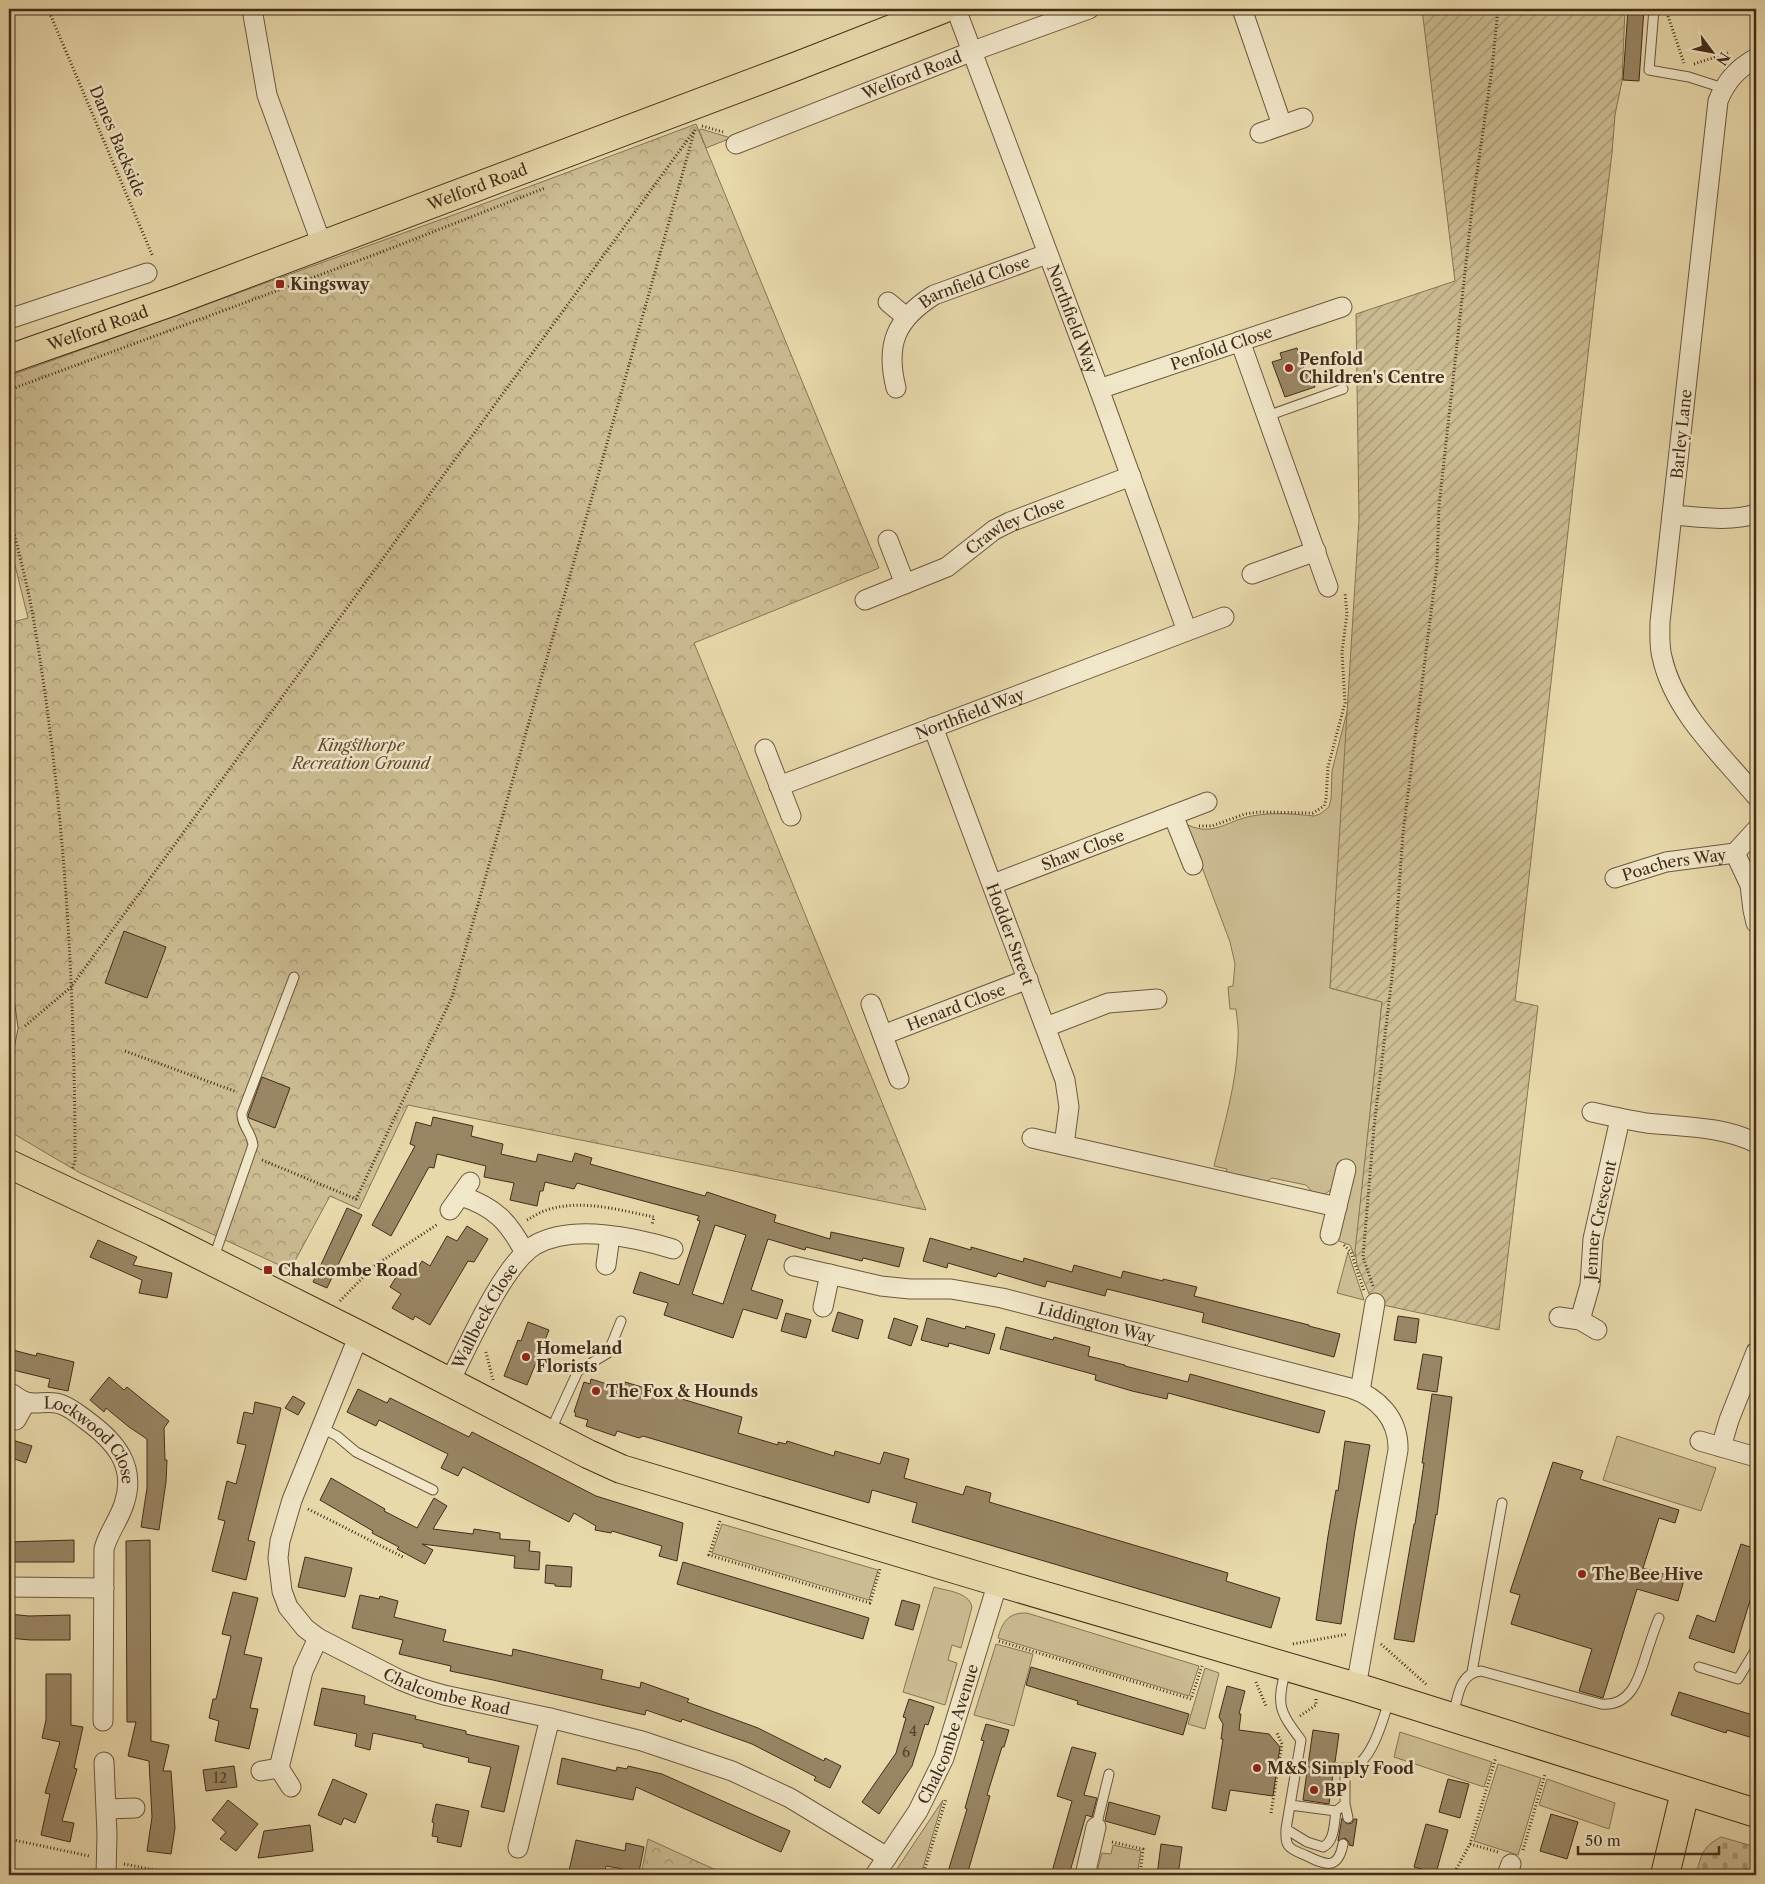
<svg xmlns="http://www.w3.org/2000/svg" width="1765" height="1884" font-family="'Libre Caslon Text',serif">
	<defs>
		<pattern id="cemetery-stones" width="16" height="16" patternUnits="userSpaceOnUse" patternTransform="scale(1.25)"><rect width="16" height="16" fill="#ccbc92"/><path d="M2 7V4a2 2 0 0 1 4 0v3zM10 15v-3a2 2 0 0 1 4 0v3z" fill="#a79976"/></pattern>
		<pattern id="park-crowns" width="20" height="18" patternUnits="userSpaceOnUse" patternTransform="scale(1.25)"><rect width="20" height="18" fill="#ccbc92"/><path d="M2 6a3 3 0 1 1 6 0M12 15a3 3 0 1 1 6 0" fill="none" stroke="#a79976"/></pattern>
		<pattern id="garden-furrows" width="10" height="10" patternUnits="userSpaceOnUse" patternTransform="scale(1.25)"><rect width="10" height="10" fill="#ccbc92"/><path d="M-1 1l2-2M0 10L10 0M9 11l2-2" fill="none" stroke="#a79976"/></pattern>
	</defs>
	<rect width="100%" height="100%" fill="#e8d9ab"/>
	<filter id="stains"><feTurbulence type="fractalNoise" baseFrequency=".004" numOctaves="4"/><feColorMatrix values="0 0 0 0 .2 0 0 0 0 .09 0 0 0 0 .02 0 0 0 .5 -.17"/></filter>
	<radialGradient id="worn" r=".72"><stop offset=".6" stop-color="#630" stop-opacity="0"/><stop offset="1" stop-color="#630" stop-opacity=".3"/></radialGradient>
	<path fill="#ccbc92" stroke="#887456" d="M701,129L731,138L706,148L699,130Z
		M1349,704L1330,988L1382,1002L1355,1257L1350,1245L1336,1240L1332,1189L1325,1194L1313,1193L1306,1185L1272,1178L1264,1183L1226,1174L1227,1169L1214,1166C1224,1125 1237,1082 1238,1040C1239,1029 1237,1019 1236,1009H1230L1228,987L1233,986L1235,964L1230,942L1190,835L1188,825C1214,837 1228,820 1252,816C1273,812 1294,814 1314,816L1320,814L1329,807L1331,799L1332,771Z
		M1348,1252L1364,1300L1337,1293Z
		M1617,1436L1716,1468L1701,1511L1603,1480Z
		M722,1524L878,1570L869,1600L712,1553Z
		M934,1587C947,1591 969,1592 972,1607L961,1648L952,1645L948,1660L957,1663L945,1705L903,1692Z
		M1027,1613L1199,1666L1189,1696L998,1638C1002,1622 1009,1612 1027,1613Z
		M996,1644L1033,1654L1014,1726L974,1715Z
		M1205,1668L1219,1673L1205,1729L1188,1724Z
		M1400,1732L1492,1762L1484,1787L1394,1757Z
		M1498,1764L1541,1778L1518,1855L1474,1841Z
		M1547,1779L1615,1803L1609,1829L1539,1805Z
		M943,1800L921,1875H893Z
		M1113,1845L1141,1851L1137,1875H1096L1102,1853L1111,1854Z"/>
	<path fill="url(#cemetery-stones)" stroke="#887456" d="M1721,1837L1756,1847V1875H1696C1701,1855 1702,1847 1721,1837Z"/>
	<path fill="url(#park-crowns)" stroke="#887456" d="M696,124L879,568L694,643L926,1210L408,1105L359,1209L330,1196L290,1270L80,1173L9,1131V623L28,618L9,541V376L467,210Z
		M648,1839L727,1875H641Z"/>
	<path fill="url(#garden-furrows)" stroke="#887456" d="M1422,9H1625L1622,81L1615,115L1612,153L1595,293L1515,1001L1538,1006L1499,1330L1369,1302L1370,1296L1357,1265L1355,1251L1382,1002L1330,988L1359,519L1356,314L1455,281Z"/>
	<path fill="#998665" stroke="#442c1a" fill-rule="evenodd" d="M1628,9H1644L1639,81L1623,80Z
		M1297,348L1306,375L1310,373L1315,387L1285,397L1272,362L1282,359L1280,353Z
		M124,931L166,947L147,998L105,983Z
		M262,1077L290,1088L275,1128L249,1118L248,1116Z
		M433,1117L473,1126L471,1136L503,1144L501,1154L536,1162L538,1154L572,1162L575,1153L592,1158L590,1164L705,1196L707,1192L776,1215L774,1222L830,1239L831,1232L904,1248L899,1267L863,1258L862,1261L806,1247L805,1250L768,1239L751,1290L783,1300L777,1319L743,1309L733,1338L664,1315L668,1303L633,1293L640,1272L679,1285L700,1221L697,1220L699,1216L577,1183L574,1189L545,1182L543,1191H540L537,1206L510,1200L514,1183L484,1177L486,1166L437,1154L434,1168L429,1167L391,1236L372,1225L415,1146L410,1144L416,1122L431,1126ZM715,1225L746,1235L723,1304L692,1294Z
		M347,1208L362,1215L327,1288L313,1282Z
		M467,1226L488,1239L474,1262L468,1261L430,1325L415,1316L413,1320L392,1308L401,1294L390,1287L401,1269L413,1276L422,1261L430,1266L447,1236L457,1241Z
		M930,1238L971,1250V1247L1023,1262L1024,1258L1072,1272L1074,1265L1121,1278L1123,1271L1163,1281V1279L1197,1287L1194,1296L1309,1325V1326L1340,1334L1334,1357L1202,1322L1204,1313L1107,1289L1105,1296L1047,1281L1045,1287L998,1273L996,1277L948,1263L947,1268L923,1261Z
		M98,1240L137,1257L133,1265L172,1273L167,1298L139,1293L142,1280L90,1257Z
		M838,1312L863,1320L858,1339L832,1331Z
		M786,1313L811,1320L806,1338L781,1331Z
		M1398,1316L1419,1319L1416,1343L1394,1340Z
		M894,1318L918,1326L911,1346L888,1338Z
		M927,1318L965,1329L966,1326L995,1334L989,1354L949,1343L948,1347L921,1340Z
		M528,1322L549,1330L527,1385L504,1376L518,1340L521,1341Z
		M1006,1327L1053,1340L1054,1337L1090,1347L1088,1356L1125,1365V1366L1188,1382L1190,1374L1325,1411L1319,1433L1168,1393L1167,1399L1132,1391L1095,1380L1096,1375L1000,1349Z
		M9,1349L36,1356L37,1353L74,1362L68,1391L48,1387L50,1379L9,1369Z
		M1423,1354L1442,1357L1437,1392L1417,1389Z
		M109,1377L124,1390L127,1387L169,1421L164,1428L165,1460H167L166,1482L159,1530L141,1527L147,1488V1439L129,1427L106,1408L104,1412L90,1400Z
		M591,1379L623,1389L625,1382L742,1417L738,1433L778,1445V1442L786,1444L787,1441L834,1456L835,1451L880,1464L884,1452L909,1459L904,1478L963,1495L966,1486L991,1493L989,1502L1228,1573L1226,1581L1280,1598L1271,1628L912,1522L917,1503L872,1490L869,1503L643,1436L639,1438L617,1431L615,1436L586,1426L588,1420L575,1416L576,1413L574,1412L584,1382L590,1384Z
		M358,1389L387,1403L390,1398L469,1437L472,1432L596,1496L683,1523L677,1561L659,1556L662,1546L612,1531L611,1533L595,1530L596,1526L574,1513L569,1522L463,1467L458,1476L441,1468L448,1454L379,1420L376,1426L347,1412Z
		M1432,1394L1452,1397L1437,1515L1436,1514L1414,1642L1394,1639L1414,1524H1415L1424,1463H1422Z
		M293,1396L305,1403L298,1415L285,1408Z
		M255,1402L281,1408L248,1540L255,1542L246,1580L212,1571L225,1521L218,1519L227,1481L236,1484L246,1445L237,1443L244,1412L253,1414Z
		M9,1439L32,1446L26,1463L9,1457Z
		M1345,1441L1370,1445L1355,1530L1341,1624L1316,1620L1328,1536L1336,1490L1338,1491Z
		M1553,1462L1583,1471L1580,1479L1679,1510L1675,1523L1659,1518L1643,1568L1684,1580L1678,1601L1637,1589L1603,1698L1579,1691L1592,1649L1511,1624L1520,1595L1510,1592Z
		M331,1478L385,1509L384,1511L417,1528L434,1498L447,1506L433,1529L473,1534L474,1529L500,1533V1539L530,1541L529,1551L540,1552L539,1570L514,1568L515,1556L422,1544L433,1550L425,1564L397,1549L399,1547L372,1533L373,1531L320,1500Z
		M74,1540V1562H9V1542Z
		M150,1540L151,1741L169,1745L163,1771H171L175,1828L171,1854L147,1851L152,1817L149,1761L128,1756L136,1722H127L126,1541Z
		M1741,1544L1756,1549V1581L1734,1653L1689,1638L1697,1615L1715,1622Z
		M305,1557L352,1568L345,1597L298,1587Z
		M683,1562L869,1618L863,1639L677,1584Z
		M546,1565L572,1567L571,1587L555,1586V1584L545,1583Z
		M233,1592L258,1598L244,1654L262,1658L250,1708L258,1709L249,1749L215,1741L219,1721L209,1718L213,1699H216L231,1636L222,1634Z
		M360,1595L379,1599L380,1596L398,1601L394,1617L446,1630L443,1641L512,1656L513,1649L603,1670L601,1679L640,1688L641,1682L689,1699L687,1702L758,1728L824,1761L825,1758L841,1766L830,1788L814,1780L816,1777L752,1744L682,1719L681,1722L646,1710L645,1715L493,1680L450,1671L451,1666L399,1654L403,1640L352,1628Z
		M902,1600L920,1605L913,1630L895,1625Z
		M9,1614L29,1616L70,1615V1640H30L9,1638Z
		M1031,1667L1189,1714L1183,1735L1077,1704L1078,1701L1026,1685Z
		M46,1674H71V1725L83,1727L74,1768L77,1769L62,1821L74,1823L70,1842L41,1835L50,1794L45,1793L60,1742L42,1738L46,1720Z
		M1227,1686L1245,1691L1239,1714H1241L1239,1730L1269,1734L1280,1747L1273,1796L1230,1790L1226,1811L1212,1808L1223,1739H1221L1223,1724L1219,1717Z
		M322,1688L365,1696L364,1704L416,1716L415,1719L466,1731V1734L519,1746L504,1812L481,1807L491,1767L468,1762L469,1758L423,1747V1744L373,1733L370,1750L355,1746L357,1734L314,1725Z
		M1679,1692L1756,1716V1739L1727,1730L1726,1733L1671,1715Z
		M909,1699L934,1707L928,1725L925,1724L912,1766L879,1814L862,1802L896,1753L906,1718L903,1717Z
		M986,1724L1009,1730L1004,1747H1002L987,1795L990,1796L967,1875H947L967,1809L965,1808L984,1741L981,1740Z
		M1313,1730L1339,1734L1335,1762L1332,1763L1329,1767L1330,1771L1333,1774L1329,1804L1303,1800Z
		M1072,1747L1096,1753L1084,1795L1097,1798L1092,1817L1086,1815L1069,1875H1051L1072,1801L1057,1796Z
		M562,1758L616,1771L617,1767L627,1769L628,1766L662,1774L790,1831L781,1852L636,1787L633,1800L557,1784Z
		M234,1766L237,1787L206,1791L203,1770Z
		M333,1779L367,1794L355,1823L344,1818L341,1825L318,1815Z
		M1448,1779L1469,1784L1460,1818L1439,1812Z
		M228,1800L258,1824L236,1851L220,1839L226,1832L212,1820Z
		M1109,1802L1160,1816L1155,1835L1105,1821Z
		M436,1804L469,1811L461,1847L437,1842L438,1837L432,1836L434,1823L432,1822Z
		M1551,1814L1578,1822L1567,1859L1540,1851Z
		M1342,1818L1347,1824L1352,1823L1354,1819H1357L1353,1846L1349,1845V1842L1345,1838L1338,1841Z
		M1426,1824L1448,1830L1436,1873L1414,1867Z
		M310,1825L313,1851L258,1858L264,1831Z
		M576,1840L625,1851L626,1843L644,1847L639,1872L606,1866L604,1875H568Z
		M1161,1844L1182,1847L1178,1875H1157Z"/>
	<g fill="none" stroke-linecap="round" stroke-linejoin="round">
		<g stroke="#6d573e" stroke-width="11">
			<path id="service" d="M1654,9L1649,70L1689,77L1723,88
				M1267,416L1343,389
				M9,999L13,1028L9,1048
				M214,1257L253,1145C252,1133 241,1125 242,1113L294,977
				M322,1428L337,1436L356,1452L433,1490
				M550,1432L578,1371L608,1353L621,1321
				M1699,1667L1738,1679L1756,1649
				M1286,1669C1276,1705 1279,1711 1301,1740L1286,1829C1286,1835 1285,1840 1288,1845C1291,1850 1300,1853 1305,1855C1325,1865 1338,1871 1343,1844
				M1472,1672L1502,1503
				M1453,1716C1458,1697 1459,1673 1481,1671L1601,1704C1631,1707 1639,1678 1646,1655C1650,1643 1654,1630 1659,1618
				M1335,1768C1341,1768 1348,1769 1354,1767C1373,1758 1383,1719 1389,1701
				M1345,1769V1804L1348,1818
				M1290,1805L1336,1811L1345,1804
				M1096,1827L1109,1774
				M1286,1829L1307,1842L1323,1847C1335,1841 1334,1823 1336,1811"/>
		</g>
		<g stroke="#6d573e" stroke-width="21">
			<g id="minor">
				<path d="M252,9L267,95L322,245"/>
				<path id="s1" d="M956,9L1099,389L1187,631"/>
				<path d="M1242,9L1282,125"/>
				<path d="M1756,58C1737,69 1726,81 1718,101L1660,622C1660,634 1659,646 1662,657C1674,712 1721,754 1756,796"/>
				<path d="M1260,133L1303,118"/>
				<path id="s2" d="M736,144L973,51L1089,9"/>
				<path d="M888,302L906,317"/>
				<path d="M9,319L147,273"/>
				<path d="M1240,341L1328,587"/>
				<path id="s3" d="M896,388C885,344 896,319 934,295L1047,254"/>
				<path id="s4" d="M1099,389L1342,307"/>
				<path d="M1672,515C1700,517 1729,522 1756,514"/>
				<path d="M888,540L905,584"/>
				<path d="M1252,574L1316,551"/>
				<path id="s5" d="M865,600L947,567L994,530L1010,522L1131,476"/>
				<path id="s6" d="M933,727L1065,1080L1069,1107L1064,1145"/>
				<path d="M765,749L791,816"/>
				<path id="s7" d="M779,786L1224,617"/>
				<path d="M1173,815L1193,865"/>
				<path d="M1735,853L1750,885L1753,910L1756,923"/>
				<path id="s8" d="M1615,878L1666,862L1735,853L1756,830"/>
				<path id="s9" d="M993,884L1207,802"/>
				<path d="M871,1004L899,1079"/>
				<path d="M1046,1027L1108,1003L1157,999"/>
				<path id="s10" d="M883,1035L1028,979"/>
				<path d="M1592,1112C1610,1116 1628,1120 1646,1123C1683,1127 1722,1126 1756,1143"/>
				<path d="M1032,1138L1337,1207"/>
				<path d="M461,1196C495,1207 509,1222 525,1253"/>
				<path d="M450,1210L470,1182"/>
				<path d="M1330,1235L1346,1169"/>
				<path d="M606,1265L610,1236"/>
				<path id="s11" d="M794,1266L881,1286L910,1289H951L1002,1298L1350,1388C1378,1397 1399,1419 1398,1450L1356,1687"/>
				<path d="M823,1307L830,1274"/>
				<path d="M1559,1317L1580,1320L1597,1330"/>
				<path id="s12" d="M1580,1320L1590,1285L1593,1239L1620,1119"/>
				<path id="s13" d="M359,1335L292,1500L280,1541L278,1558L282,1591L288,1607L305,1628L318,1638L400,1680L420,1688L444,1695L550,1718L642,1741L732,1771L790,1798L887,1857"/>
				<path id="s14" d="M449,1383C467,1348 503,1264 535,1245C573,1224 634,1237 673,1249"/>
				<path d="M1360,1391L1375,1303"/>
				<path id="s15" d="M9,1392C14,1395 20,1400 26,1402C37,1405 49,1400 60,1404C70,1407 78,1414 86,1420C115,1441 137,1466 124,1504C119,1520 108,1533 104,1549L103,1721"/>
				<path d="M16,1420L26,1402"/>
				<path d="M1700,1441L1756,1457"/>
				<path d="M1721,1447L1729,1420L1756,1352"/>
				<path d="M9,1587L104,1588"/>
				<path d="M104,1762L107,1835L106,1875"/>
				<path d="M261,1771L279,1768"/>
				<path d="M291,1787L279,1768L303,1671L318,1638"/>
				<path d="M107,1809L135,1808"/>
				<path d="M518,1848L550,1718"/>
				<path id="s16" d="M875,1875L918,1811L944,1758L998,1582"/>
				<path d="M1085,1875L1096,1827"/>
				<path d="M1507,1875L1511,1864"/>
			</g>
		</g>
		<g stroke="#442c1a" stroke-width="30">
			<g id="primary">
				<path id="s17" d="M9,359L174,301L797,66L943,9"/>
				<path d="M1665,1875L1685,1792"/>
			</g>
		</g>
		<g stroke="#442c1a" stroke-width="30">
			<path id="trunk" d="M9,1164L154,1232L359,1335L588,1454L621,1469L998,1582L1356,1687L1756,1813"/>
		</g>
		<path stroke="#442c1a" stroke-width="3" stroke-dasharray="1 2.5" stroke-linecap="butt" d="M48,9L153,257
			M1668,16L1684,63
			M1694,64L1728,53
			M702,126L723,132
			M9,390L379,253L545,188
			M9,511C17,548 28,585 34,622C64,800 75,982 75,1162L72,1170
			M1199,826H1212L1245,814L1259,812L1313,813L1324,806L1326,800L1328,767L1345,703L1342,652L1347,614L1345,593
			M25,1026L71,987L694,131
			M125,1051L237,1092
			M262,1160L356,1199L452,997L695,129
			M527,1220C533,1217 538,1213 544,1211C579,1198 619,1210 654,1217L652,1225
			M1344,1245L1351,1252L1364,1291
			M1373,1286L1363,1257L1374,1127L1394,960L1403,833L1437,565L1439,506L1473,200L1492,69L1498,9
			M340,1301L374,1266L438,1224
			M486,1352L493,1380
			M308,1509L403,1557
			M720,1521L709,1555L870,1603L880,1569
			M999,1641L1191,1699L1202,1666
			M1293,1644L1348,1634
			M1381,1644L1427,1685
			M1256,1682L1266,1706
			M1300,1716L1316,1705V1698
			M1271,1813L1282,1744L1277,1733
			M9,1839L89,1856
			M1112,1842L1143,1849L1140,1875
			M1470,1844L1498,1852
			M1523,1850L1545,1774
			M124,1864L181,1875
			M923,1875L946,1799
			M1453,1875L1470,1844L1496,1757"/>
		<use href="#service" stroke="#f0e6c8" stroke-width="9"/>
		<use href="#minor" stroke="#f0e6c8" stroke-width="19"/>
		<use href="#primary" stroke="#e8d9ab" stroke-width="28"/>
		<use href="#trunk" stroke="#e8d9ab" stroke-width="28"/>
	</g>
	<g fill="#8f2418" stroke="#f0e6c8" stroke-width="2">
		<rect x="275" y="279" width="10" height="10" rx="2.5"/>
		<circle cx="1289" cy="368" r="5"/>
		<rect x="263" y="1265" width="10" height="10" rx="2.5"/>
		<circle cx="526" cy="1357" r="5"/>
		<circle cx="596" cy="1391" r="5"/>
		<circle cx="1582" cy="1574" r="5"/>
		<circle cx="1257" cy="1768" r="5"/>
		<circle cx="1314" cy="1790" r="5"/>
	</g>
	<g text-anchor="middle" stroke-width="5" stroke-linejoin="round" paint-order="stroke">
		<g font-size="14" fill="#59422d">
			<text x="913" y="1736">4</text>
			<text x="906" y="1757">6</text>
			<text x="220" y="1783">12</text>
		</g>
		<g font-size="16" fill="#442c1a" stroke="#f0e6c8">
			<text dy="6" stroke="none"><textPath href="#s2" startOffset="189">Welford Road</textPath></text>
			<text transform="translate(118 141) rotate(67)" y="6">Danes Backside</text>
			<text dy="6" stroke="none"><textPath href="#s17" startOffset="499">Welford Road</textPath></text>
			<text dy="6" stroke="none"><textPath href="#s3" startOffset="152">Barnfield Close</textPath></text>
			<text dy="6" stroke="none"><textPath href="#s1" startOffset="331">Northfield Way</textPath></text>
			<text dy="6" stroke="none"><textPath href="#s17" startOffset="94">Welford Road</textPath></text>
			<text dy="6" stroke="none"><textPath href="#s4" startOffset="129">Penfold Close</textPath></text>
			<text transform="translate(1681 434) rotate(-84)" y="6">Barley Lane</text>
			<text dy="6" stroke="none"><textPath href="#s5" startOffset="169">Crawley Close</textPath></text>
			<text dy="6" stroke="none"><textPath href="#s7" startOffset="204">Northfield Way</textPath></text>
			<text dy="6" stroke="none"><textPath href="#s9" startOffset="96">Shaw Close</textPath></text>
			<text dy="6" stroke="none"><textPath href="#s8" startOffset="61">Poachers Way</textPath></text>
			<text dy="6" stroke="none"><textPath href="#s6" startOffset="221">Hodder Street</textPath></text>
			<text dy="6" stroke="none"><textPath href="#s10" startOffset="78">Henard Close</textPath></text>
			<text dy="6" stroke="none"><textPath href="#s12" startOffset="102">Jenner Crescent</textPath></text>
			<text dy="6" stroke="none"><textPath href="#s14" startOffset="76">Wallbeck Close</textPath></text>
			<text dy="6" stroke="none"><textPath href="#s11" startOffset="309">Liddington Way</textPath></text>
			<text dy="6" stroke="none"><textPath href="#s15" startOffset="101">Lockwood Close</textPath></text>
			<text dy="6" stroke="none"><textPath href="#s13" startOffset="472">Chalcombe Road</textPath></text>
			<text dy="6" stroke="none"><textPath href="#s16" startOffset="160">Chalcombe Avenue</textPath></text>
		</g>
		<g font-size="16" font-weight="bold" fill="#442c1a" stroke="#f0e6c8" text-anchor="start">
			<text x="290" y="290">Kingsway</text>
			<text x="1299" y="365">Penfold<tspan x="1299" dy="18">Children's Centre</tspan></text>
			<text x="278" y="1276">Chalcombe Road</text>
			<text x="536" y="1354">Homeland<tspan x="536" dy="18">Florists</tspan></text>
			<text x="606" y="1397">The Fox &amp; Hounds</text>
			<text x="1592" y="1580">The Bee Hive</text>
			<text x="1267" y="1774">M&amp;S Simply Food</text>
			<text x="1324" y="1796">BP</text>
		</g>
		<g font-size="16" font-style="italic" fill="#5f4932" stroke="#f0e6c8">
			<text x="361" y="751">Kingsthorpe<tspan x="361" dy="18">Recreation Ground</tspan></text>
		</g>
	</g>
	<rect width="1765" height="1884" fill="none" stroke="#e8d9ab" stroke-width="30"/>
	<rect x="10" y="10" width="1745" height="1864" fill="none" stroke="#442c1a" stroke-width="2.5"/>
	<rect x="15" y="15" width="1735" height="1854" fill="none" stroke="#442c1a"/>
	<g transform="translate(1712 52) rotate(122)" stroke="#f0e6c8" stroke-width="4" paint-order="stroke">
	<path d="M0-4L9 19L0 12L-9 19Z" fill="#442c1a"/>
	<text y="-8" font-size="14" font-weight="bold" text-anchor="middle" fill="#442c1a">N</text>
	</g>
	<path d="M1578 1846v8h141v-8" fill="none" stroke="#442c1a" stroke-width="2.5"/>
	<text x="1585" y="1846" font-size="15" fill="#442c1a" stroke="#f0e6c8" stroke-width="4" paint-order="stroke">50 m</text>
	<rect width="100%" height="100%" filter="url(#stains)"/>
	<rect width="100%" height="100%" fill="url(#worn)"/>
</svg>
